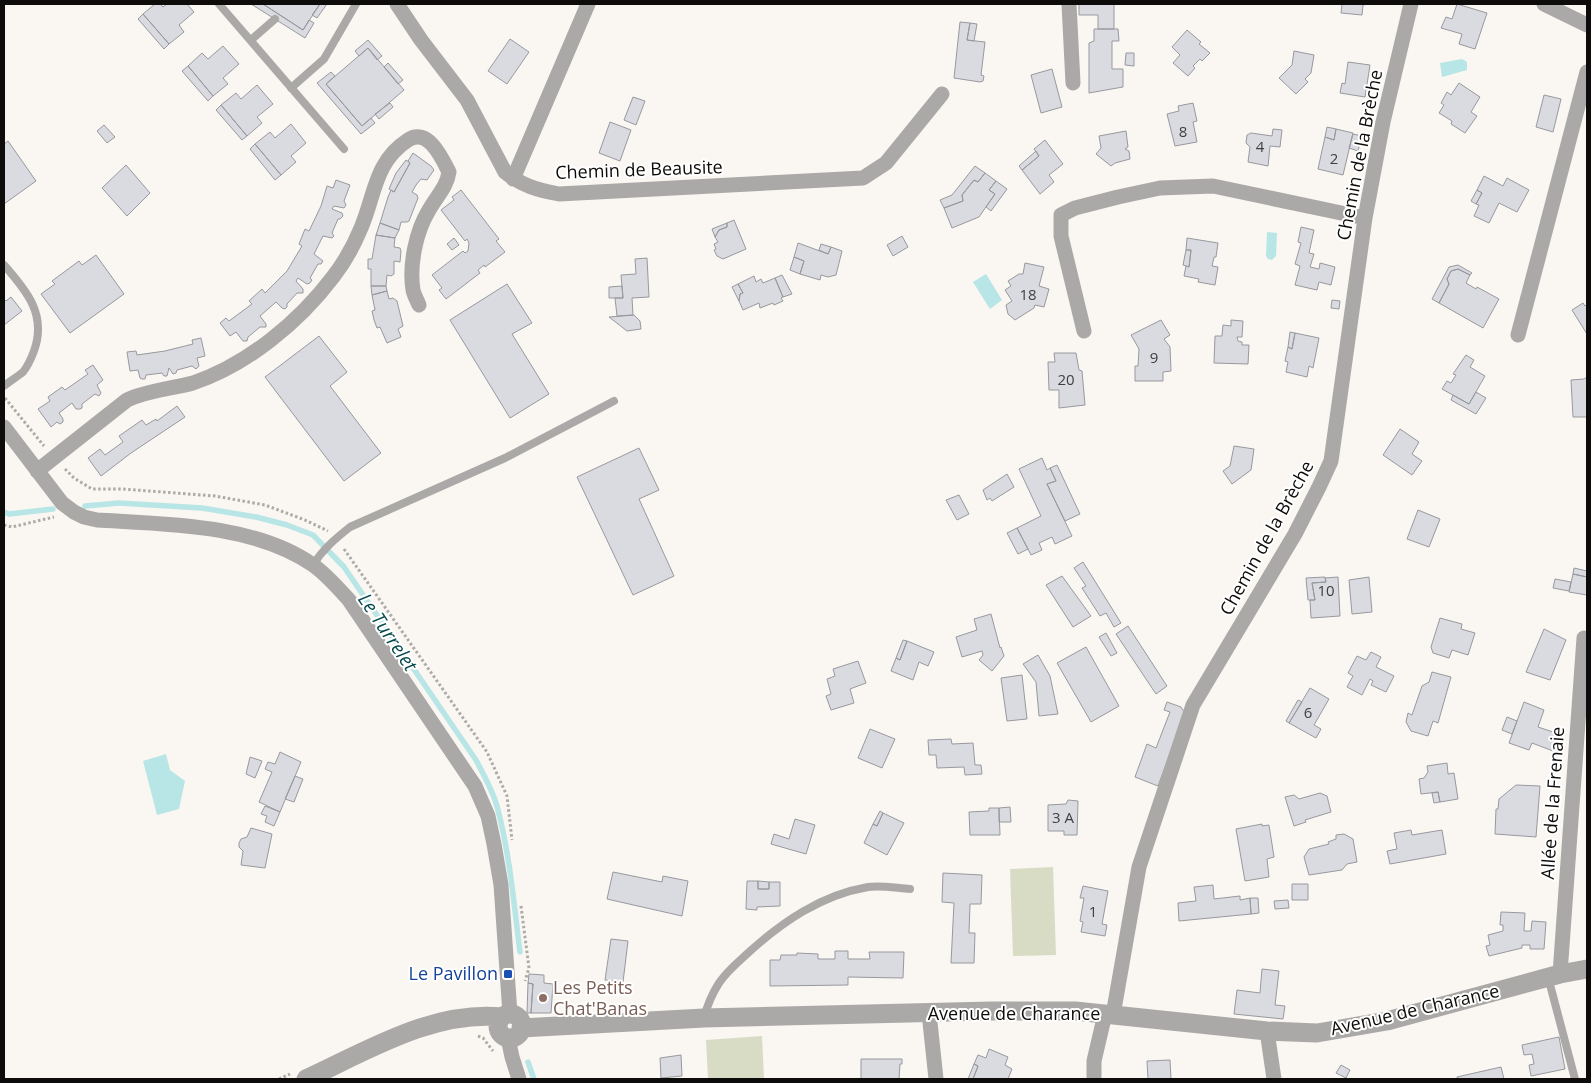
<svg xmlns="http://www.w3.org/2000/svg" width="1591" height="1083" font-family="'Open Sans',sans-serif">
	<rect width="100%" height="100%" fill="#faf6f2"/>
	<path fill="#d9dcc5" d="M1053,867L1056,955L1013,956L1010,869Z
		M762,1036L764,1079H708L706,1040Z"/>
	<path fill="#b8e5e5" d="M1462,59L1467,62V70L1442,77L1440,63Z
		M1267,232L1277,233L1276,256L1272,260L1268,259L1266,256Z
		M986,274L1002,300L990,309L973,282Z
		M166,754L170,770L185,781L179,809L157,815L143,761Z"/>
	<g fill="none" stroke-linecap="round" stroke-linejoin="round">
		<path stroke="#b8e5e5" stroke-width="5.5" d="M85,506L119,503L202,508L256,517L287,525L313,535L344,567L476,760C484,776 494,792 498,810C510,856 514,905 520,952
			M4,512L9,514L53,509
			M528,1062L534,1079"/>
	</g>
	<path fill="#dadbe0" stroke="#98999e" d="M155,4H160L163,7L167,4H187L194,12L179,25L184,32L169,44L143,14Z
		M251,4H263L303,30L309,20L314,23L305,38Z
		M263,4H320L303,30Z
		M320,4H327L317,18L312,15Z
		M1079,4H1114V29H1098V15H1079Z
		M1342,4H1368L1363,5L1362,15L1341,13Z
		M1457,4L1487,13L1475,49L1459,44L1462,34L1441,28L1446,17L1452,19Z
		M143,14L169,44L164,49L138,19Z
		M960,22L970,23L967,40L985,42L981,75L984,76L983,81L980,82L954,78Z
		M970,23L977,24L974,41L967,40Z
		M1094,29H1118L1119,41H1112V69H1123V87L1089,93V43L1094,41Z
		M1187,30L1201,42L1199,44L1210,53L1202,61L1200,59L1193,66L1195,68L1188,76L1173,63L1180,55L1172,47Z
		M510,39L529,52L507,84L488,71Z
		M368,40L382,56L377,60L368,48L359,56L355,51Z
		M223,46L239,64L223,78L228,84L213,96L188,66L202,53L208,59Z
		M368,48L404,90L362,126L326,84Z
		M1294,51L1314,55L1311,73L1305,79L1308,82L1296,94L1279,78L1292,65Z
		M1126,53H1134V66L1125,65Z
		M1348,62L1370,65L1365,97L1340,93L1342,83L1345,84Z
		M388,63L403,80L398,84L384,67Z
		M188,66L213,96L208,101L182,71Z
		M1052,69L1062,107L1041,113L1031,75Z
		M331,72L335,76L326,84L362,126L371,118L375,123L361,134L317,83Z
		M1459,83L1480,97L1471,112L1477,116L1465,133L1451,124L1452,121L1439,113L1444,105L1441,103L1447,92L1451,95Z
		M257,85L273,104L257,117L262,123L247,136L221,105L236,93L241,99Z
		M1544,95L1561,99L1553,132L1536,127Z
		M633,97L645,101L636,125L624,120Z
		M390,103L393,107L379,119L375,114Z
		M1193,103L1197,121L1193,122L1197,142L1175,146L1167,114L1179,111L1178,106Z
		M221,105L247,136L242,140L216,110Z
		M610,122L631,130L620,161L599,153Z
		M291,124L306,143L291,156L296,162L281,175L255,144L270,132L275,138Z
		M104,125L115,137L107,143L97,131Z
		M1327,127L1336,129L1334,140L1325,137Z
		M1273,129L1282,130L1280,147L1270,146L1268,166L1248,162L1250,147L1246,143L1247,135L1251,133L1272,136Z
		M1336,129L1353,133L1343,175L1318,169L1325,137L1334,140Z
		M1126,131L1128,147L1125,149L1129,151L1130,159L1115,163L1111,166L1096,154L1101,148L1099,136Z
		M1353,134L1362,136L1358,151L1349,148Z
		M1045,140L1063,164L1049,175L1054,182L1040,194L1022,170L1039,156L1034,149Z
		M8,141L36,181L4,204V144Z
		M255,144L281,175L275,180L250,149Z
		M1036,151L1039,156L1022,170L1019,166Z
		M413,153L431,166L434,170L427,180L421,179L416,185L412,192L417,195L418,198L409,221L407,222H401L399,230L380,223L388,197L391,190L394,192L410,163L408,161Z
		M406,160L410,163L394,192L389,189L396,173Z
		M126,165L150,193L127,216L102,188Z
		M975,166L985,173L978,182L974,180L962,195L963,201L944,208L940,200L952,195Z
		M985,173L996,181L989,190L995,194L979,217L952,228L944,208L963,201L962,195L974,180L978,182Z
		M1484,176L1503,186L1507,178L1529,190L1517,212L1499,203L1489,223L1474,216L1479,205L1476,204L1482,193L1477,190Z
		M336,180L350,185L344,201L346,205L344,208L334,206L332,209L342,213L343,216L340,219H338L332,233L334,236L332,238L323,236L314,254L323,261L321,264H318L310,278L312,280L310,283L307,284L298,278L296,281L303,289V293H297L287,304V307L285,309L282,308L276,302L260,316L266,324V327H260L248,337L247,341H243L236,332L230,336L220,323L226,318L229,321L252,304L249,301L262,289L265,293L287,271L302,246L299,244L305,229L309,231L321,206L327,186L333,188Z
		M996,181L1007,189L991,211L986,207L995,194L989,190Z
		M461,190L499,239L496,241L505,252L485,267L484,265L478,270L480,273L446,299L439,290L442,288L432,275L463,251L465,253L468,251L469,243L467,239L465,241L441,210L454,200L452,197Z
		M1477,190L1482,193L1476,204L1471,201Z
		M734,220L746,249L723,259L717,256L714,250L716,249L714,244L718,242L715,237L719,230L727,227V223Z
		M380,223L399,230L395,238L376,235Z
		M727,223V227L719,230L715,237L712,229Z
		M1301,227L1314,230L1309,253L1314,254L1310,267L1319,269L1320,263L1335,267L1331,285L1319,282L1317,290L1295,285L1300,266L1295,264L1301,243L1298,242Z
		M376,235L395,238L394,247L400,248L401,251L400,262L394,261V274L391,276L387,275L386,286H371V269H368V259H372Z
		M902,236L908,247L893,256L887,245Z
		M454,238L459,245L452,250L447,244Z
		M1187,238L1218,243L1216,257H1214L1212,266L1218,267L1215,285L1198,282L1199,279L1184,276L1186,266L1189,267L1191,250H1186Z
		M798,243L828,254L831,247L842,251L836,275L828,277L821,275L820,280L800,274L804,261L794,257Z
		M821,244L831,247L828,254L819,250Z
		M1186,250H1191L1189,267L1183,265Z
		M96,255L124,294L70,333L41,294L55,284L52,281L79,261L82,265Z
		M794,257L804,261L800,274L790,270Z
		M647,258L649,297L632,298L633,315L617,316L615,298H623L621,275L636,274L635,259Z
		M1025,263L1044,267L1039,286L1049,289L1044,307L1035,305L1034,308L1015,320L1008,314L1006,305L1012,301L1005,290L1011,286L1008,281L1019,274H1023Z
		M1458,265L1472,273L1470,275L1458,269L1451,271L1447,279L1449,284L1439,303L1432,299L1449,267Z
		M1458,269L1470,275L1466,283L1476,289L1477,287L1499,299L1483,328L1439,303L1449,284L1447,279L1451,271Z
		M782,275L792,294L783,297L775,278Z
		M754,276L756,282L761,279L763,283L775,278L783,297L781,298L783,301L774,305L773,303L760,308L759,303L743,310L739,301L740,294L743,293L738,284Z
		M507,284L532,323L512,334L549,394L510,418L450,320Z
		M738,284L743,293L740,294L739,301L732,287Z
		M371,286H386L387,291L372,295Z
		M622,286L623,298H609V287Z
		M387,291L389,299L393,298L397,301L403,326L398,329L401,337L387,343L380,327L377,328L374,320L372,311L375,310L372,295Z
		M11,297L22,311L4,325V299L6,301Z
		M1332,300L1340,301L1339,309L1331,308Z
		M1583,303L1585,306L1587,305V334L1572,310Z
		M634,315L640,321L641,329L627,331L609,317Z
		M1161,320L1170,335L1164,339L1170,347L1171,371L1163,372V381H1135V366H1138L1139,349L1131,335Z
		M1231,320L1243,321L1242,337H1237L1238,341L1242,342V345H1249L1248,364L1214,363L1215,336H1222L1223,325L1231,326Z
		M1290,332L1295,333L1292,349L1288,347Z
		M1295,333L1319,338L1313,368L1309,366L1307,377L1286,372L1288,362L1285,361L1288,347L1292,349Z
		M319,336L347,372L330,386L381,453L344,481L265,377Z
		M201,338L205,356L197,358L199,366L196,369L192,366L177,370L176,373L173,374L169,368L167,376H164L162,373L146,375L145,379H142L140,378L138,370L130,371L127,352L136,351L137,355L165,351L193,344L192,340Z
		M1054,353H1076L1079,370L1082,371L1085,405L1059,408V390H1049L1048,362H1055Z
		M1466,355L1474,360L1470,367L1485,376L1469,404L1442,389L1447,381L1451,383L1456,375L1453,374Z
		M93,365L103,380L97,385L101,393L99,396L95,394L82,404V408L80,409H76L72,403L59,413L63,419V422L60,424L57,422L51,427L38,409L50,401L48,397L62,387L65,390L88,374L85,370Z
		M1587,377V417H1573L1571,380L1584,379Z
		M1476,392L1486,398L1476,414L1451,400L1453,395L1469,404Z
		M177,406L185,417L131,453L101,476L88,458L100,449L105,455L123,442L119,436L142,420L146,425L156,419L157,421Z
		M1400,429L1419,442L1412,454L1422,461L1412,475L1383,455Z
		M1234,446L1254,449L1251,470L1232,484L1223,471L1230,466Z
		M639,448L659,490L639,499L674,576L633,595L577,477Z
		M1042,458L1047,470L1050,468L1056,481L1047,484L1072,536L1055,544L1052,537L1039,543L1042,550L1031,555L1017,528L1041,516L1019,469Z
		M1057,465L1080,514L1065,521L1047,484L1056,481L1050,468Z
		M1007,474L1014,487L992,501L990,498L987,500L983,490Z
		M959,495L969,514L957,520L946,500Z
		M1418,510L1440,519L1429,547L1407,539Z
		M1017,528L1028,549L1018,554L1007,533Z
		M1083,562L1121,623L1114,627L1106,613L1100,616L1082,588L1086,586L1074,568Z
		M1574,568L1587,571V577L1573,574Z
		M1573,574L1587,577V574V595L1569,592Z
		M1062,576L1091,616L1073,627L1046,585Z
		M1325,577L1326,582L1312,583L1315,600H1308L1306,578Z
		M1338,577L1340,616L1311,618L1310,600H1315L1312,583L1326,582L1325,578Z
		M1369,577L1372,612L1352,614L1349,580Z
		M1555,579L1571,582L1569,591L1553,588Z
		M991,614L1000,648L1001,647L1004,656L992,671L979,660L983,655L982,651L962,657L956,637L977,630L974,619Z
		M1440,618L1462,624L1461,629L1475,633L1468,655L1452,650L1449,658L1433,653L1431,647Z
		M1128,626L1167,686L1156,694L1116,634Z
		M1544,629L1566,640L1550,680L1526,672Z
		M1106,633L1117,653L1111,656L1099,637Z
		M903,640L907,641L900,660L896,658Z
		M907,641L934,652L928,666L919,662L913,680L891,671L896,658L900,660Z
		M1086,647L1119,706L1091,722L1057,663Z
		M1371,652L1381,657L1376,667L1394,676L1386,692L1371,685L1373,681L1370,679L1362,695L1347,687L1353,676L1348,673L1357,656L1366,660Z
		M1038,655L1050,676L1058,714L1039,716L1036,682L1023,664Z
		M858,661L866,683L850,689L854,703L831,710L826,696L831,694L827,679L835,676L833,669Z
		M1432,672L1451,677L1438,723L1433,721L1428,736L1411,731L1406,722L1408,713L1412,715L1422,686L1429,682Z
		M1022,675L1027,719L1007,721L1001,678Z
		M1310,688L1329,699L1314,725L1321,729L1316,738L1289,723Z
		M1298,700L1302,702L1289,723L1286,721Z
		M1167,702L1181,707L1185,713L1158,786L1135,777L1147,744L1156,748L1170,712L1164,710Z
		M1524,702L1544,710L1538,727L1559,734L1553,751L1532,743L1529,750L1509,743Z
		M1507,717L1517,721L1512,734L1502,730Z
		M870,729L895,739L882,768L858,758Z
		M951,739L952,744L973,743L975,765H981L982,774L965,775L964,767L937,768L936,755H929L928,740Z
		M280,752L301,762L280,812L259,802L272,772L265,769L268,762L275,764Z
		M250,757L262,761L255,778L246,774Z
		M1447,763L1448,774L1454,773L1458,799L1440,802L1438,792L1421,794L1419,779L1424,778L1428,772L1427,766Z
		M295,776L303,779L294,802L285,799Z
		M1516,785L1540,786L1536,837L1495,834L1496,809H1498L1499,799Z
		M1438,792L1440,802L1434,803L1432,793Z
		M1320,793L1327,796L1331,812L1305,820L1306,822L1294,826L1285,797L1294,795L1299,799Z
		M1068,800L1078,801L1077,835H1064V831H1048V805L1066,804Z
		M265,806L280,812L274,826L265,822L267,816L261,814Z
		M1010,807L1011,822H999V808Z
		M989,808H999L1000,835H970L969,812L989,811Z
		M880,811L883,813L877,826L873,824Z
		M883,813L904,823L887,855L864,843L873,824L877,826Z
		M795,819L815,825L806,854L771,844L774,834L789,839Z
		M1262,824V826L1269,825L1274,857L1267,859L1269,877L1245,881L1236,829Z
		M251,828L272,834L265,868L241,865L243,851L239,847V843L241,839L247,837Z
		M1411,830L1412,835L1442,830L1446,854L1390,864L1387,851L1397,849L1394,833Z
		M1344,834L1353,839L1357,862L1347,864L1342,870L1309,875L1304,857L1309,849L1329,844L1328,842L1336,839V835Z
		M613,872L662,882L663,876L688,881L682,916L607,899Z
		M943,873L982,875L981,904H970L969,933H975L974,963H951L954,903L942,902Z
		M747,881H758V889H769V882H780V906L757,907V910L746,909Z
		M758,881L769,882V889H758Z
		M1292,884H1308V900H1292Z
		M1213,885L1214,899L1240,896V900L1250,898L1251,914L1179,921L1178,903L1196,901L1194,887Z
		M1083,886L1108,891L1102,924L1107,925L1105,936L1081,932L1083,922L1080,921L1084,898H1080Z
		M1250,898H1258L1259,913L1251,914Z
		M1288,900L1289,908L1275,909L1274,901Z
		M1501,912L1525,913L1524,931H1531L1532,921L1546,922L1544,949H1530V945H1522V948L1489,956L1486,946L1490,945L1488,935L1503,931V925H1500Z
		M611,939L628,941L623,982L605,980Z
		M835,951H848V959H870L869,952H904L903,978L848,977V985L770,986V960H780L781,955H797V953L818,954V959H835Z
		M1262,969L1279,971L1275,1005L1285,1006L1283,1019L1234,1014L1237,990L1260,993Z
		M529,974L544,975V983L553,984L551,1013H531L533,984L528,983Z
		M528,983L533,984L531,1013H527Z
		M1559,1037L1565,1069L1531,1076L1529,1065L1534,1064L1532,1054L1524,1055L1522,1045Z
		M989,1049L1008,1057L1005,1065L1012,1069L1008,1079H973L978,1066L974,1064L978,1055L986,1058Z
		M681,1055L682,1076L661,1078L660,1058Z
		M861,1059H902V1064H900L899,1079H861Z
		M1170,1060L1171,1079H1148L1147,1061Z
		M974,1064L978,1066L973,1079H968Z
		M1341,1065L1350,1070L1346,1078L1336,1073Z
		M1501,1067L1504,1079H1457V1077Z"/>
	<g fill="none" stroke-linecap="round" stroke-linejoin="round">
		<path stroke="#adaaa7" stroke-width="3" stroke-dasharray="2.5 2.5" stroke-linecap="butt" d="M1586,4H1587
			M5,398L44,446
			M65,469L74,478L92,489H123L215,496L265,505L305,520L328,531
			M4,525L12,527L54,517
			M344,549L487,752L507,796L512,840
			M521,906L529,968L525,981
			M478,1036L483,1038L493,1051
			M279,1079L290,1074"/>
		<path stroke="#aba9a7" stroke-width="8" d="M219,4L344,149
			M251,40L275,19
			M291,88L324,59L356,4
			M4,265C27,291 47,315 34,351C31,359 28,366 23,372C17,377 10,381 4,386
			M313,565C323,549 335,539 350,527L505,458L614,401
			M1548,977L1575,1079
			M704,1018C707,1006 712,994 719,983C727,971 738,962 748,953C782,922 821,895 868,887C880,885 896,888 910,889"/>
		<path stroke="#aba9a7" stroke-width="15" d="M397,4L421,40L467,100L505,172C522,186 538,190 559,194L863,178L886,163L942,94
			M1069,4L1073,83
			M1544,4L1587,25
			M513,179L588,4
			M1084,331L1061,236V215L1075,208L1118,197L1160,188L1213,186L1365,218
			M1518,335L1587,72
			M4,427L62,503L74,512L84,517L97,520C165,524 255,524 313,565C327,575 338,588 349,600L458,761L475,786L488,816L494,844L501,885L510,1014
			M37,471L127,400C148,390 171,389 193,383C247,365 299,322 333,277C344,263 354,245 361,228C375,196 374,162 408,140C428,127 442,158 449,172C447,187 436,197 429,210C416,231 409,265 413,290C414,295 417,300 419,305
			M1560,974L1584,638L1587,639
			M929,1013L936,1079
			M1113,1015L1139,867L1193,705L1295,534L1319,487L1331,461L1365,218L1383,122L1411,4
			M1267,1031L1274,1079
			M508,1038L512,1057L519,1079
			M1094,1079V1061L1105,1014"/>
		<path stroke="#aba9a7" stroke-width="19" d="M498 1026a12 12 0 1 1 24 0a12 12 0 1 1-24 0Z
			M521,1028L704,1018L992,1011H1075L1267,1031L1317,1033L1387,1021L1560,974L1587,969
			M306,1079C367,1051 433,1010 502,1017"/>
	</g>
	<rect fill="#1a4fb4" stroke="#fff" stroke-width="2" x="503" y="969" width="10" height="10" rx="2.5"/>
	<circle fill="#8d6e63" stroke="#fff" stroke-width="2" cx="543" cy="998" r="5"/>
	<g text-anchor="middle" stroke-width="4" stroke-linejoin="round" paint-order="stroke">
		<g font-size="15" fill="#404040">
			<text x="1183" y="137">8</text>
			<text x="1260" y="152">4</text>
			<text x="1334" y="164">2</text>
			<text x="1028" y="300">18</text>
			<text x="1154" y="363">9</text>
			<text x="1066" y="385">20</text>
			<text x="1326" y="596">10</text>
			<text x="1308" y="718">6</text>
			<text x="1063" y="823">3 A</text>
			<text x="1093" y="917">1</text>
		</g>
		<g font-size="18" fill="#0d0c0a" stroke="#fff">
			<text transform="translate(1360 155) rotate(-79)" y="6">Chemin de la Brèche</text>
			<text transform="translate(639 170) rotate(-2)" y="6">Chemin de Beausite</text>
			<text transform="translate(1267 538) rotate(-61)" y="6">Chemin de la Brèche</text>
			<text transform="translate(1553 803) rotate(-86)" y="6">Allée de la Frenaie</text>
			<text transform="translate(1415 1010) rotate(-13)" y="6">Avenue de Charance</text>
			<text x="1014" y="1020">Avenue de Charance</text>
		</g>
		<g font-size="18" fill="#164399" stroke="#fff" text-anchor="end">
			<text x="498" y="980">Le Pavillon</text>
		</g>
		<g font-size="18" fill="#785e54" stroke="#fff" text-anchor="start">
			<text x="553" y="994">Les Petits<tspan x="553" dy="21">Chat'Banas</tspan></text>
		</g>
		<g font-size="19" font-style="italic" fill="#05494a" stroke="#fff">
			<text transform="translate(388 632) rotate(56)" y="7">Le Turrelet</text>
		</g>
	</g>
	<rect width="1591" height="1083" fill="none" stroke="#0d0c0a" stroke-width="10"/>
</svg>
